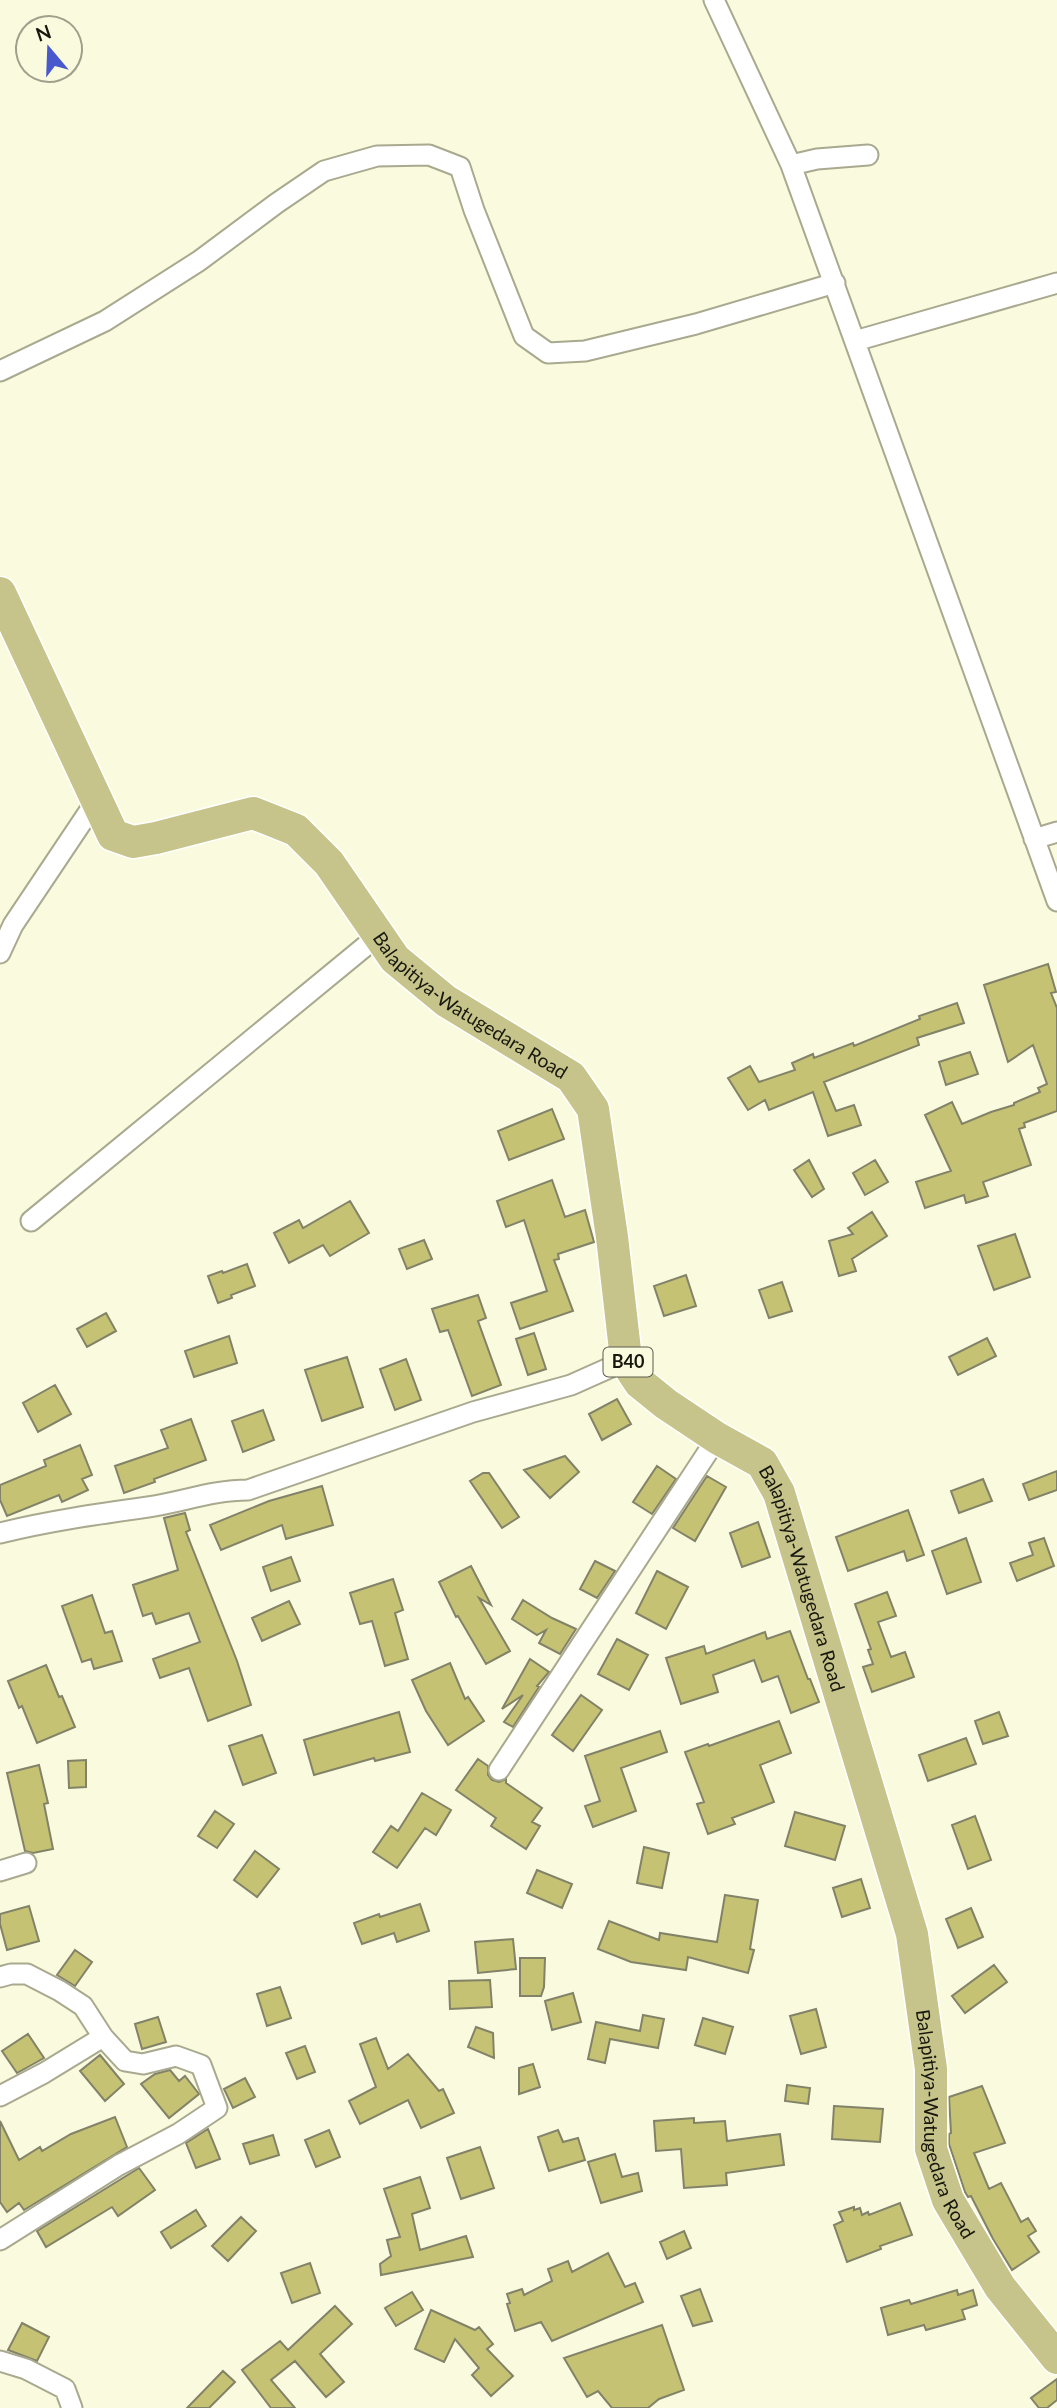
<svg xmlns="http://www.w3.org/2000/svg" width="1057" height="2408" font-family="Lato,sans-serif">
	<rect width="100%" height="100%" fill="#f9fade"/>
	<path fill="#c5c373" stroke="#828269" stroke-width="2" d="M1048,964L1056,992L1051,993L1057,1008V1111L1024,1123L1025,1127L1019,1129L1031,1165L983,1182L988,1196L966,1203L964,1195L925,1208L916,1182L951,1171L925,1115L952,1102L962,1124L991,1112L1014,1105V1103L1040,1092L1038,1088L1047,1084L1033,1045L1008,1062L984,985Z
		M957,1003L964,1023L917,1038L919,1045L824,1082L836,1111L854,1105L861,1125L828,1136L813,1092L769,1110L765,1100L748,1110L728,1078L750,1066L759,1082L795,1070L792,1063L813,1054L814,1058L853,1043L854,1046L920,1019L919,1016Z
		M970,1052L978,1074L946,1085L939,1062Z
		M552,1109L564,1139L509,1160L498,1131Z
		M809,1160L824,1189L812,1197L794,1170Z
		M875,1160L888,1182L865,1195L853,1173Z
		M552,1180L565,1217L585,1210L594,1242L558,1254L559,1259L554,1260L573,1311L520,1329L511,1303L547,1291L524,1220L506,1227L497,1201Z
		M350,1201L369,1233L330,1256L323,1245L289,1263L274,1233L299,1220L303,1228Z
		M872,1212L887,1236L852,1259L856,1271L839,1276L829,1241L853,1234L848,1228Z
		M1015,1234L1030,1277L994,1290L978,1246Z
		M424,1240L432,1259L407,1269L399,1249Z
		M247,1264L255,1286L231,1295L232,1298L218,1303L208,1276L222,1271L223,1273Z
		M686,1275L696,1306L664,1316L654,1286Z
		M782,1282L792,1311L769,1318L759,1290Z
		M478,1295L486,1318L478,1321L501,1385L472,1396L448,1330L440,1332L432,1309Z
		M106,1313L116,1331L87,1347L77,1329Z
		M534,1333L546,1369L528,1375L516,1339Z
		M229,1336L237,1363L194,1377L185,1351Z
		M987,1338L996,1356L958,1375L949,1357Z
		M347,1357L363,1407L322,1421L305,1370Z
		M406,1359L421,1400L395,1410L380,1369Z
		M55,1385L71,1414L38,1432L23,1403Z
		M617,1399L631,1424L602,1440L589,1414Z
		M263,1410L274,1440L243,1452L232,1421Z
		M191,1419L206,1460L154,1479L155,1482L124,1493L115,1466L168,1448L161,1430Z
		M80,1445L92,1475L82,1479L88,1490L62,1502L59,1495L7,1516L0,1500V1485L46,1466L44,1460Z
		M565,1456L579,1472L550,1498L524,1470Z
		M657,1466L676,1479L652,1514L633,1502Z
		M1057,1471V1490L1029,1500L1023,1484Z
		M483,1473H489L519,1517L502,1528L470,1481Z
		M707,1476L726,1487L695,1541L673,1528Z
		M983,1479L992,1501L959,1513L951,1491Z
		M322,1486L333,1525L286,1539L282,1525L221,1550L210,1525L269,1501Z
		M908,1510L924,1555L907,1561L904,1551L848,1571L836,1537Z
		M185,1513L190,1530L186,1532L237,1661L251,1705L208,1721L189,1668L160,1678L153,1659L200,1642L189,1613L156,1624L152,1613L143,1616L133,1585L178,1570L164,1518Z
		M758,1522L770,1557L742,1567L730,1533Z
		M966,1538L981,1582L947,1594L932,1551Z
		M1044,1538L1054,1566L1017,1581L1010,1563L1033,1555L1029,1543Z
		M291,1557L300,1581L271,1591L263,1567Z
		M595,1561L615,1571L597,1598L580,1589Z
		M471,1566L491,1605L479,1598L510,1651L486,1664L458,1616L456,1617L439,1582Z
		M657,1571L688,1587L666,1629L636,1613Z
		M393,1579L403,1610L395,1613L408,1659L385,1666L372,1621L360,1624L350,1593Z
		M887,1592L896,1616L878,1622L891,1657L905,1652L914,1677L872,1692L863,1667L873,1664L868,1650L871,1649L855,1604Z
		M92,1595L105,1633L112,1631L122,1661L94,1669L91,1659L82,1662L62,1606Z
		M523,1600L552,1618L576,1629L560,1654L539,1643L546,1630L537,1635L512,1619Z
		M289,1601L300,1624L262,1641L252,1618Z
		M790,1631L808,1679H810L819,1702L791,1713L778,1676L762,1682L754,1660L713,1675L718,1692L681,1704L666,1658L704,1646L706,1654L765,1632L767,1639Z
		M617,1639L648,1655L629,1690L598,1674Z
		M530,1659L549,1672L537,1686L539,1687L513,1727L504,1722L523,1695L502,1709Z
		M450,1663L465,1699L468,1697L484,1721L448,1745L426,1711L412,1680Z
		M46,1665L59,1697L62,1696L75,1727L37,1743L22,1706L19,1708L8,1681Z
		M581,1695L602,1710L573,1751L552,1735Z
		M399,1712L410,1752L375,1761L374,1758L314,1775L304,1740Z
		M999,1712L1008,1736L983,1744L975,1721Z
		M779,1721L791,1753L760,1765L774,1802L732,1818L735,1824L708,1834L697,1804L704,1802L685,1752L708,1744L709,1746Z
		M660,1731L667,1752L621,1768L636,1811L593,1827L585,1806L600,1801L585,1756Z
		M262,1735L276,1773L243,1785L229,1746Z
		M966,1738L976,1764L928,1781L919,1755Z
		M478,1759L488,1766V1775L492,1780L499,1782L506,1779V1783L542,1808L532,1822L540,1826L526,1849L491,1826L496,1818L456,1790Z
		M86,1760V1787L69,1788L68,1761Z
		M39,1765L48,1803L44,1804L53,1849L33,1853L25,1851L7,1773Z
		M422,1793L451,1810L436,1835L425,1828L397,1868L373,1852L391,1826L398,1831Z
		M215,1811L234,1824L217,1848L198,1836Z
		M795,1812L845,1826L835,1860L785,1846Z
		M975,1816L991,1860L968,1869L952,1825Z
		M644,1847L669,1853L662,1888L637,1883Z
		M255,1851L279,1869L257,1897L234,1880Z
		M537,1870L572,1884L562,1908L527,1893Z
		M861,1879L870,1908L842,1917L833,1888Z
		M725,1895L758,1900L750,1949L754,1950L748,1973L688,1957L686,1970L631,1962L598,1949L609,1921L659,1940L660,1933L717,1942Z
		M420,1904L429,1931L397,1942L394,1933L362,1944L354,1923L379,1914L380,1917Z
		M29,1906L39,1941L7,1950L0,1924V1914Z
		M971,1908L983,1937L958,1948L946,1919Z
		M513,1939L516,1969L478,1973L475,1942Z
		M75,1950L92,1962L75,1986L57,1975Z
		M520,1958H545L544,1987L541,1996H520Z
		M994,1965L1007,1982L965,2013L952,1996Z
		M490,1980L492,2007L450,2009L449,1981Z
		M280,1987L291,2018L267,2026L257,1994Z
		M573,1993L581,2022L552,2030L545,2001Z
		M816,2009L826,2047L801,2054L790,2016Z
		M643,2015L664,2019L658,2048L610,2039L605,2063L588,2059L596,2022L640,2031Z
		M158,2017L166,2042L142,2049L135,2024Z
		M703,2018L733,2027L725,2054L695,2045Z
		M476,2027L493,2033L494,2058L468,2047Z
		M28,2034L44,2058L17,2073L2,2051Z
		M376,2038L388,2069L408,2054L439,2091L443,2089L454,2113L421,2128L408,2100L360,2124L349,2101L376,2087L360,2044Z
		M305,2046L315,2072L297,2079L286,2053Z
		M100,2055L124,2084L105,2101L80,2071Z
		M533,2064L540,2087L519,2094V2068Z
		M170,2070L179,2081L185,2076L199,2094L169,2118L141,2084L155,2074Z
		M245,2078L255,2097L233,2108L224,2089Z
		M787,2085L810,2088L808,2104L785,2101Z
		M982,2086L1005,2143L974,2153L989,2189L1001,2183L1021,2222L1028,2218L1036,2231L1028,2236L1039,2252L1012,2270L993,2239L971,2196L968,2197L965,2192L949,2144V2134L951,2133L949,2097Z
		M834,2106L883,2109L880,2142L832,2139Z
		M115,2117L127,2147L24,2210L19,2203L7,2212L0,2202V2121L19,2160L40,2147L42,2151L71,2134Z
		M694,2118V2123L725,2121L727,2141L780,2134L784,2165L726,2173L727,2185L684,2188L681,2149L656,2151L654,2121Z
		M208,2129L220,2159L196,2168L186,2143Z
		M329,2130L340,2157L316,2167L305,2140Z
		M558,2130L563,2142L578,2138L585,2160L549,2171L538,2137Z
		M273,2135L279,2155L250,2164L243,2144Z
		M480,2147L494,2188L461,2199L447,2158Z
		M615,2154L622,2177L638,2173L642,2191L601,2203L588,2162Z
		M139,2168L155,2190L118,2216L112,2207L46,2247L37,2231Z
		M420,2177L430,2208L412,2214L420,2250L466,2236L473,2257L381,2275L380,2264L391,2256L387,2240L400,2237L384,2189Z
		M900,2203L912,2235L880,2246L881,2249L847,2262L834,2225L843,2221L839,2212L854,2207V2210L860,2208L862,2215L868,2212L869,2215Z
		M196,2210L206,2226L171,2248L161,2232Z
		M241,2217L256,2231L228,2261L212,2246Z
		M684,2231L691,2248L667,2259L660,2242Z
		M608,2253L625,2287L635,2283L643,2302L552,2341L541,2322L515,2331L507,2304L510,2303L507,2294L522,2289L524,2295L552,2281L548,2269L568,2261L572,2272Z
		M310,2263L320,2293L292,2303L281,2273Z
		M700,2289L712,2321L693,2326L681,2296Z
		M957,2290L958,2295L973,2290L977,2305L962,2310L965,2319L926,2330L924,2325L888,2335L881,2308L909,2300L911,2304Z
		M412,2292L423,2310L396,2326L385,2308Z
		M335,2306L352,2324L320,2354L344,2382L326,2397L295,2361L271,2380L295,2408H271L242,2370L280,2341L288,2350Z
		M431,2310L475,2330L479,2327L493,2344L487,2349L513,2376L491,2396L472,2375L479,2368L455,2339L444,2362L415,2349Z
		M22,2323L49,2337L37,2361L8,2350Z
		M662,2325L684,2390L659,2399L648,2408H612L598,2391L587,2397L564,2358Z
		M223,2371L235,2382L209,2408H187Z
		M1057,2379V2400L1047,2408H1039L1031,2398Z"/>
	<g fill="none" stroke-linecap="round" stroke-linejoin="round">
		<g stroke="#a9a98f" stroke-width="23">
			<path id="minor" d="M714,0L791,165L1057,901
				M791,165L817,159L868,155
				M855,341L1057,283
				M0,371L105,321L199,261L277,203L324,171L377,156L429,155L460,167L474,210L524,336L548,353L585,351L696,324L835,283
				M1034,839L1057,832
				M0,953L13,925L96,801
				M31,1221L379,935
				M0,1533C49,1521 98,1514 148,1507C182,1502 213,1490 248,1490L473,1412L571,1385L627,1360
				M499,1770L717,1438
				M0,1871L26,1863
				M0,1977L11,1974H27L60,1991L83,2006L103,2037L125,2061L143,2064L176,2056L201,2065L217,2108L178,2134L119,2165L0,2240
				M0,2096L44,2073L103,2037
				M0,2361L26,2369L65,2389L72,2408"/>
		</g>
		<g stroke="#fff" stroke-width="35">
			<g id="primary">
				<path id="s1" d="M0,593L113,835L133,842L156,838L253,813L296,830L329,863L395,959L446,1001L571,1077L593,1109L612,1237L625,1350L632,1371L640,1383L666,1404L717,1438L762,1463L779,1493L912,1934L931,2069V2149L948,2200L1000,2287L1057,2358"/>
			</g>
		</g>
		<use href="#minor" stroke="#fff" stroke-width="19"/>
		<use href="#primary" stroke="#c6c48a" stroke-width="32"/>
	</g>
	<g text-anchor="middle" stroke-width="6" stroke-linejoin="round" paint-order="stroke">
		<rect fill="#f9fade" stroke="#5b5b4c" stroke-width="2" x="603.5" y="1347.5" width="49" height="29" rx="5"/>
		<g font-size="18" font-weight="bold" fill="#17170e">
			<text x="628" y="1368">B40</text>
		</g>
		<g font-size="19" fill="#17170e" stroke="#f9fade">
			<text dy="7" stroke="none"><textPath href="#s1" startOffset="709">Balapitiya-Watugedara Road</textPath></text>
			<text dy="7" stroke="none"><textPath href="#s1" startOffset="1421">Balapitiya-Watugedara Road</textPath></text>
			<text dy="7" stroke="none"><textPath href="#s1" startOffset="1988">Balapitiya-Watugedara Road</textPath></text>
		</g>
	</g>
	<g transform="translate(49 49) rotate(341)"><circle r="33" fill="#f9fade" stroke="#9f9f8b" stroke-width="2"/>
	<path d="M0-5L12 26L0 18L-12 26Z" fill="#4858cd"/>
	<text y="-10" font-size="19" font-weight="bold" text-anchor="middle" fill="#17170e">N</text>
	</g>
</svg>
